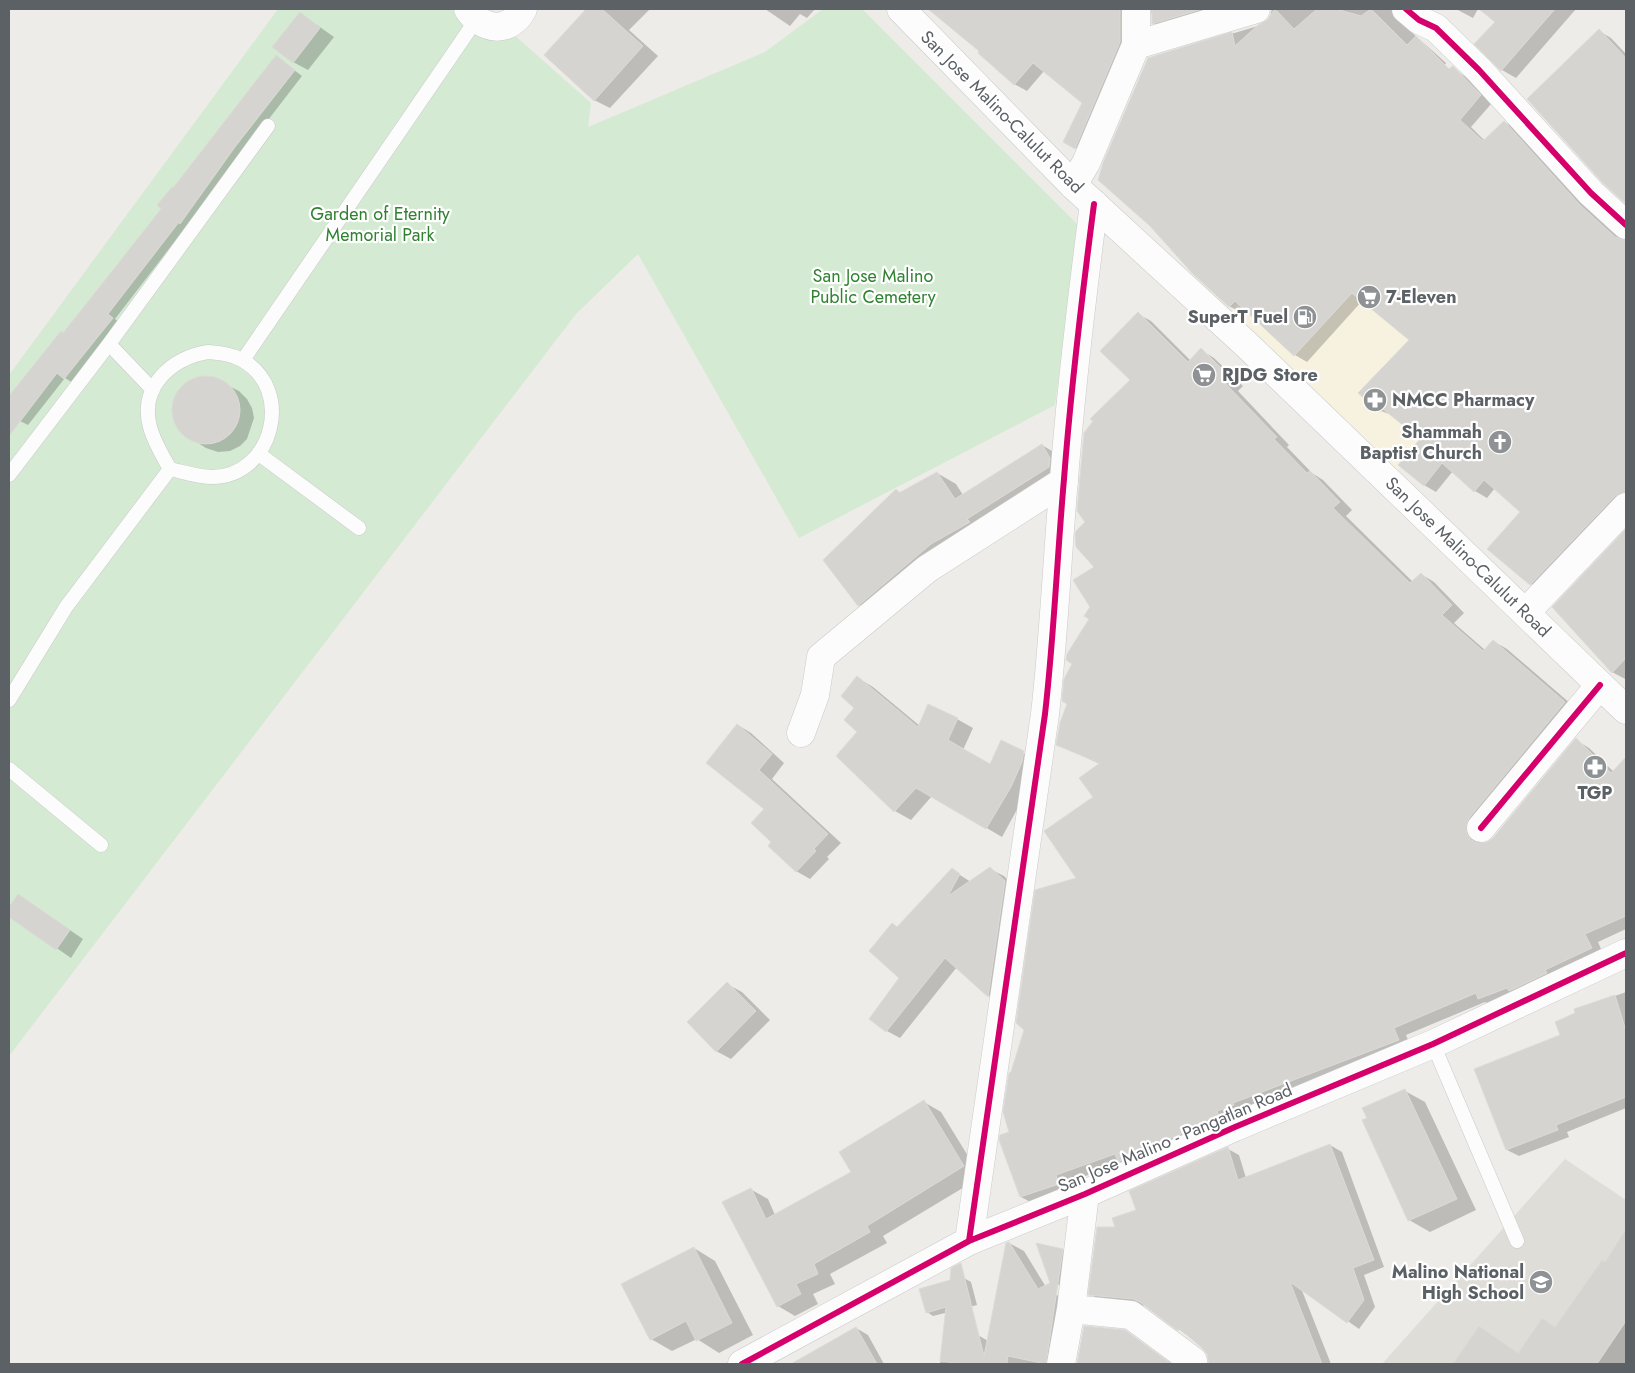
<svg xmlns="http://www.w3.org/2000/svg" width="1635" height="1373" font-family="Jost,sans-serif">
	<rect width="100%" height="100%" fill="#edece8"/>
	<path fill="#f7f2e0" d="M1322,219L1511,338L1397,471L1231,311Z"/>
	<path fill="#dfddd7" d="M1565,1159L1626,1200V1364H1382Z"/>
	<path fill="#d4ead2" d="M278,9H485L591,103L588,127L765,52L823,9H862L1078,225L1055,405L799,538L638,254L576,314L9,1056V375Z"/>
	<path fill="#0003" d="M588,9H650L629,30L658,56L610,108L594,100L546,55Z
		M765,9H815L807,18L800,14L790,26Z
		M929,9H1134L1088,154L1064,142L1084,102L1044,71L1027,91L1014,84L981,51Z
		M1151,9H1237L1165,30L1153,23Z
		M1272,9H1391L1403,21L1408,29L1446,63L1421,106L1456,71L1468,78L1492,103L1471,127L1485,141L1504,122L1517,129L1592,212L1626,241V504L1543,591L1531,584L1522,512L1495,488L1487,498L1475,491L1453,471L1436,492L1424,485L1421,439L1394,416L1381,411L1411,340L1363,300L1307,362L1295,355L1246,309L1242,313L1229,306L1148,59L1261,25L1269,20Z
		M1456,9H1478L1473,18Z
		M1510,9H1576L1516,78L1502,70L1478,46Z
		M300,13L334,37L308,70L293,62Z
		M1599,31L1611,38L1626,54V202L1603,181Z
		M277,57L302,76L115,319L120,323L73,383L65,378L28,425L20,421L9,412V398L61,332L64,334L163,208L174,189Z
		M1138,314L1151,321L1191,361L1201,350L1214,358L1243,386L1238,391L1289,445L1287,447L1312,473L1323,480L1352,510L1346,516L1413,582L1421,574L1434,582L1464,613L1454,623L1485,650L1493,641L1507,649L1578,710L1478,834L1481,844H1487L1494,839L1576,740L1589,748L1614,772L1622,764L1626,766V929L1598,942L1604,956L1492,1006L1485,1002L1406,1035L1411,1047L1068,1183L1071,1191L1034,1204L1021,1197L1010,1133L1012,1073L1078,879L1095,797L1100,764L1058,745L1069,704L1074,663L1091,619L1095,568L1087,522L1132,380Z
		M202,377L213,378L239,391L247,399L252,408L254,418L247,439L240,446L230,451L218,452L206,448L181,432L174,421L173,408L175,396L182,387L191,380Z
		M1042,445L1060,456L1068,469L878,615L859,605L896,490L901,493L937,473L956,484L963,495Z
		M1626,531V677L1625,679L1612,672L1554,607Z
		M858,678L873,687L920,726L957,719L973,728L963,750L990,766L1023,753L1039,762L1038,771L1002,837L932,796L911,820L895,811L859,731L856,708Z
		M738,725L751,733L784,763L772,779L841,843L827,857L829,859L810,879L796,871L773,842L766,809Z
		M990,869L1004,876L1018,890L1001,1003L989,996L957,967L900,1038L887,1031L901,977L898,928L952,870L971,882Z
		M19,895L83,939L71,958L9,915V909Z
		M727,984L742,992L770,1020L731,1059L716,1051Z
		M1626,992V1108L1567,1132L1569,1137L1519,1156L1507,1150L1476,1070L1561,1036L1577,1013L1576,1010Z
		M1405,1091L1425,1102L1476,1210L1430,1232L1409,1220L1364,1121Z
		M924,1102L941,1112L981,1177L883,1236L887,1243L830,1274L835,1284L813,1294L818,1304L795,1316L778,1306L750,1189L768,1199L775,1215L853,1172Z
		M1330,1145L1342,1152L1384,1267L1364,1275L1375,1307L1359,1329L1301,1288L1331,1364H1209L1208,1354L1204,1348L1148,1306L1101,1301L1090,1294L1117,1228L1138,1211L1228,1149L1239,1155L1246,1178Z
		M1626,1231V1364H1454L1479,1328L1519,1354L1556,1328L1606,1263Z
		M1009,1243L1024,1251L1049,1292L1012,1302Z
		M694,1248L715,1261L753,1335L719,1353L697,1339L672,1351L651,1339Z
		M1062,1250L1077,1258L1065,1288L1050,1280Z
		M964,1278L971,1282L977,1305L933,1316L927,1312Z
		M1057,1295L1068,1301L1057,1364H940L942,1353L978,1335L988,1341L991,1328Z
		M1085,1327L1125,1331L1172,1364H1077Z
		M856,1328L868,1335L884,1364H791Z"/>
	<path fill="#d5d4d1" stroke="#dcdbd6" d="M586,9H602L643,46L594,101L544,55Z
		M928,9H1120V42L1075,149L1063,142L1082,103L1033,63L1014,85L978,53L979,51Z
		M1152,9H1202L1152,24Z
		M1275,9L1294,29L1317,9H1336L1361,16L1371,9L1407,45L1416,36L1449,69L1453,66L1481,95L1460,120L1483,141L1504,121L1580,205L1615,237L1626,240V492L1615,496L1530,585L1487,549L1520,512L1484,480L1474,492L1442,463L1424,486L1398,465L1420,439L1383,409L1380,412L1358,393L1409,340L1352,293L1294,356L1235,301L1229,307L1193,274L1150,226L1098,180L1103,163L1148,58L1232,32L1235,46L1258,25L1267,20Z
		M1479,9H1555L1501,71L1474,44L1495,22Z
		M300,12L320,28L293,63L272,47Z
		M1599,29L1626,58V204L1602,182L1527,99Z
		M276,55L295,70L235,147L180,224L179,222L108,314L113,318L64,379L57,373L9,436V396L61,331L63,333L90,299L161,209L157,205L172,187L173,188Z
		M1138,312L1188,362L1201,348L1231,378L1225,383L1277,437L1274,439L1307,473L1310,471L1340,502L1333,508L1410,583L1421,573L1452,605L1442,615L1483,651L1493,640L1565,702L1469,818L1466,826L1467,834L1471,840L1479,843L1487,842L1493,838L1576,738L1611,773L1626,757V916L1585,934L1592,948L1545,970L1547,973L1509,991L1507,988L1478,999L1476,993L1394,1028L1399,1040L1233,1103L1234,1105L1217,1111L1219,1117L1118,1162L1115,1154L1056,1175L1059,1184L1020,1197L999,1140L1000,1135L1009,1132L1003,1112L1009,1073L1011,1072L1024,1030L1016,1023L1035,890L1076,878L1044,831L1093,797L1079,778L1100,763L1056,745L1060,723L1067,704L1062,701L1064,679L1072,664L1066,660L1067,654L1089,619L1084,616L1090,607L1073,580L1094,567L1076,547L1075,535L1076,531L1085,522L1077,511L1084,433L1093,421L1090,419L1130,380L1100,351Z
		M172 410a34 34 0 1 1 68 0a34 34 0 1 1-68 0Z
		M1042,444L1050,458L1049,467L967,519L970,522L931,544L858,606L823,560L896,489L899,493L937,472L955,499Z
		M1626,529V658L1612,673L1552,607Z
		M857,676L918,727L928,704L958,718L948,740L990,764L1001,740L1024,751L1022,762L1011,787L986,829L916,788L894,812L836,756L857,732L844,720L854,708L841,696Z
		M737,724L772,754L759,770L828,834L814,849L816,851L796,872L768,846L771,842L751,823L764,809L706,763Z
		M990,867L1005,881L988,997L945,958L886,1032L869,1019L899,978L869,951L892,923L897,927L952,868L960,874L948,896Z
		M18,894L70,930L56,950L9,917V907Z
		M727,982L756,1011L716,1052L687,1022Z
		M1615,995L1626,1031V1097L1556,1125L1558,1130L1506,1150L1474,1069L1560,1035L1555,1022L1575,1013L1574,1009Z
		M1405,1089L1457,1199L1408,1221L1362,1120L1367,1118L1362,1108Z
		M924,1100L964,1166L867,1226L870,1232L814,1264L818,1274L796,1284L801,1294L777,1307L722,1202L751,1188L766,1219L851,1172L839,1152Z
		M1330,1144L1374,1260L1353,1268L1364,1300L1347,1323L1290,1282L1322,1364H1209L1207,1354L1202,1348L1179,1328L1178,1331L1140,1302L1133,1299L1088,1295L1097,1227H1115L1112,1218L1136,1210L1129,1191L1228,1147L1238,1180Z
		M1626,1229V1321L1597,1364H1453L1479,1326L1518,1353L1542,1318L1555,1327L1602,1260L1605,1262Z
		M1009,1242L1038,1289L1050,1283L1036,1243L1063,1249L1046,1364L1008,1356L1007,1364H963L940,1361L946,1307L926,1313L919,1289L950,1280L951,1268L961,1263L984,1356L1006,1243Z
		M694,1247L732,1323L696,1341L686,1321L650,1340L621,1284Z
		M1084,1326L1125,1330L1171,1364H1077Z
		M856,1327L877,1364H791Z"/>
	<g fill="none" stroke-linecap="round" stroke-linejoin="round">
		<g stroke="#cacaca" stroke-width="15">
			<path id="service" d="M109,344L153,390
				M208,352C220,353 231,354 242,360C295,389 273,477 212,477C198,477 184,472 170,469C162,455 154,442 150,427C139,386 172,358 208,352Z
				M243,360L476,20
				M259,454L359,528
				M9,475L109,344L268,126
				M9,700L66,607L170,469
				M9,769L101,845
				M1433,1044L1517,1241"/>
		</g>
		<g stroke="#cacaca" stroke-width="29">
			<path id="minor" d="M468,9C482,30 509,35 523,9
				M1406,9L1419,20L1436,28L1479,70L1591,193L1626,225
				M1136,45L1256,9
				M1073,185L1086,163L1136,45V9
				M1526,612L1626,507
				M801,733L815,695L821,657L927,569L1064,481
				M1481,828L1600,685
				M1071,1309L1131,1315L1193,1361
				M1061,1364L1071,1309L1085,1194"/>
		</g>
		<g stroke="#cacaca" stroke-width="29">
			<path id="tertiary" d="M969,1241L1045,714C1054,636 1057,558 1064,479C1071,387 1082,296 1094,204
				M742,1364L969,1241L1085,1194L1235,1127L1433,1044L1626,953"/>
		</g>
		<g stroke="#c9c9c8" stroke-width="29">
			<path id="secondary" d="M901,9L1073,185L1248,346L1626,710"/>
		</g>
		<use href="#service" stroke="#fcfcfc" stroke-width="14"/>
		<use href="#minor" stroke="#fcfcfc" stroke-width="28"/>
		<use href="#tertiary" stroke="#fcfcfc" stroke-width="28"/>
		<use href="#secondary" stroke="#fcfcfc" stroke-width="28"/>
		<g stroke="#fff" stroke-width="9">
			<path id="cycleway" d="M1406,9L1419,20L1436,28L1479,70L1591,193L1626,225
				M1481,828L1600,685
				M969,1241L1045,714C1054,636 1057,558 1064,479C1071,387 1082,296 1094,204
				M742,1364L969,1241L1085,1194L1235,1127L1433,1044L1626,953"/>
		</g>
		<use href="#cycleway" stroke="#d6006c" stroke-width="6"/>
	</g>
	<defs>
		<g id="supermarket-disc" transform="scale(1.25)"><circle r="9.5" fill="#8f9294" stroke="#fff"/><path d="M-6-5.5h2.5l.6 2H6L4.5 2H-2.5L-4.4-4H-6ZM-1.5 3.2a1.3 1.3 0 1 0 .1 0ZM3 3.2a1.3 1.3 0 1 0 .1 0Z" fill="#fff"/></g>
		<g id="fuel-disc" transform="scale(1.25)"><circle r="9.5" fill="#8f9294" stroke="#fff"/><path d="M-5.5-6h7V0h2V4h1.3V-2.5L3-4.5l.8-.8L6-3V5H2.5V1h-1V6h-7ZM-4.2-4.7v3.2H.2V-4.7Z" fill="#fff"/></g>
		<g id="pharmacy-disc" transform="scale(1.25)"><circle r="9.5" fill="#8f9294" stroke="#fff"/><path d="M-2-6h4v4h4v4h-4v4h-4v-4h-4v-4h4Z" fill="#fff"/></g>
		<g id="church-disc" transform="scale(1.25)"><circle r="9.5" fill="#8f9294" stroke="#fff"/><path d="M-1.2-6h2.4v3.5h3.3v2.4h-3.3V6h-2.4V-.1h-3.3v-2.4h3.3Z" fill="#fff"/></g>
		<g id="school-disc" transform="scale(1.25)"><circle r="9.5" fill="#8f9294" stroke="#fff"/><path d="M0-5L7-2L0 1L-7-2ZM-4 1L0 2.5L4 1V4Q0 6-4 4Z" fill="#fff"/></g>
	</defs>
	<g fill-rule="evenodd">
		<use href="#supermarket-disc" x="1369" y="297"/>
		<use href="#fuel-disc" x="1305" y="317"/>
		<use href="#supermarket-disc" x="1204" y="375"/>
		<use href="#pharmacy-disc" x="1375" y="400"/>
		<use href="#church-disc" x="1500" y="442"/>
		<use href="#pharmacy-disc" x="1595" y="767"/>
		<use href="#school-disc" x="1541" y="1282"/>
	</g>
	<g text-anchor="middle" stroke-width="4.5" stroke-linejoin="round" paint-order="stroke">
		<g font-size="18" fill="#5c6166" stroke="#fff">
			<text transform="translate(1002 112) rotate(45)" y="6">San Jose Malino-Calulut Road</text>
			<text transform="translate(1468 557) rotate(44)" y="6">San Jose Malino-Calulut Road</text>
			<text transform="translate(1175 1138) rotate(-23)" y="6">San Jose Malino - Pangatlan Road</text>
		</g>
		<g font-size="18" fill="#308231" stroke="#fff">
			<text x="380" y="220">Garden of Eternity<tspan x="380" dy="21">Memorial Park</tspan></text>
			<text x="873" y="282">San Jose Malino<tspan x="873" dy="21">Public Cemetery</tspan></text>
		</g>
		<g font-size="18" font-weight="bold" fill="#5c6166" stroke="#fff" text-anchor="start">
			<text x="1386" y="303">7-Eleven</text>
			<text x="1288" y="323" text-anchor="end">SuperT Fuel</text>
			<text x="1222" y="381">RJDG Store</text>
			<text x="1392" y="406">NMCC Pharmacy</text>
			<text x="1482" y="438" text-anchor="end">Shammah<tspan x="1482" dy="21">Baptist Church</tspan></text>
			<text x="1595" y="799" text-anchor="middle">TGP</text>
			<text x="1524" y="1278" text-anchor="end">Malino National<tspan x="1524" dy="21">High School</tspan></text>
		</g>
	</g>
	<rect width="1635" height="1373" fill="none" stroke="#5c6166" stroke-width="20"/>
</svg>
